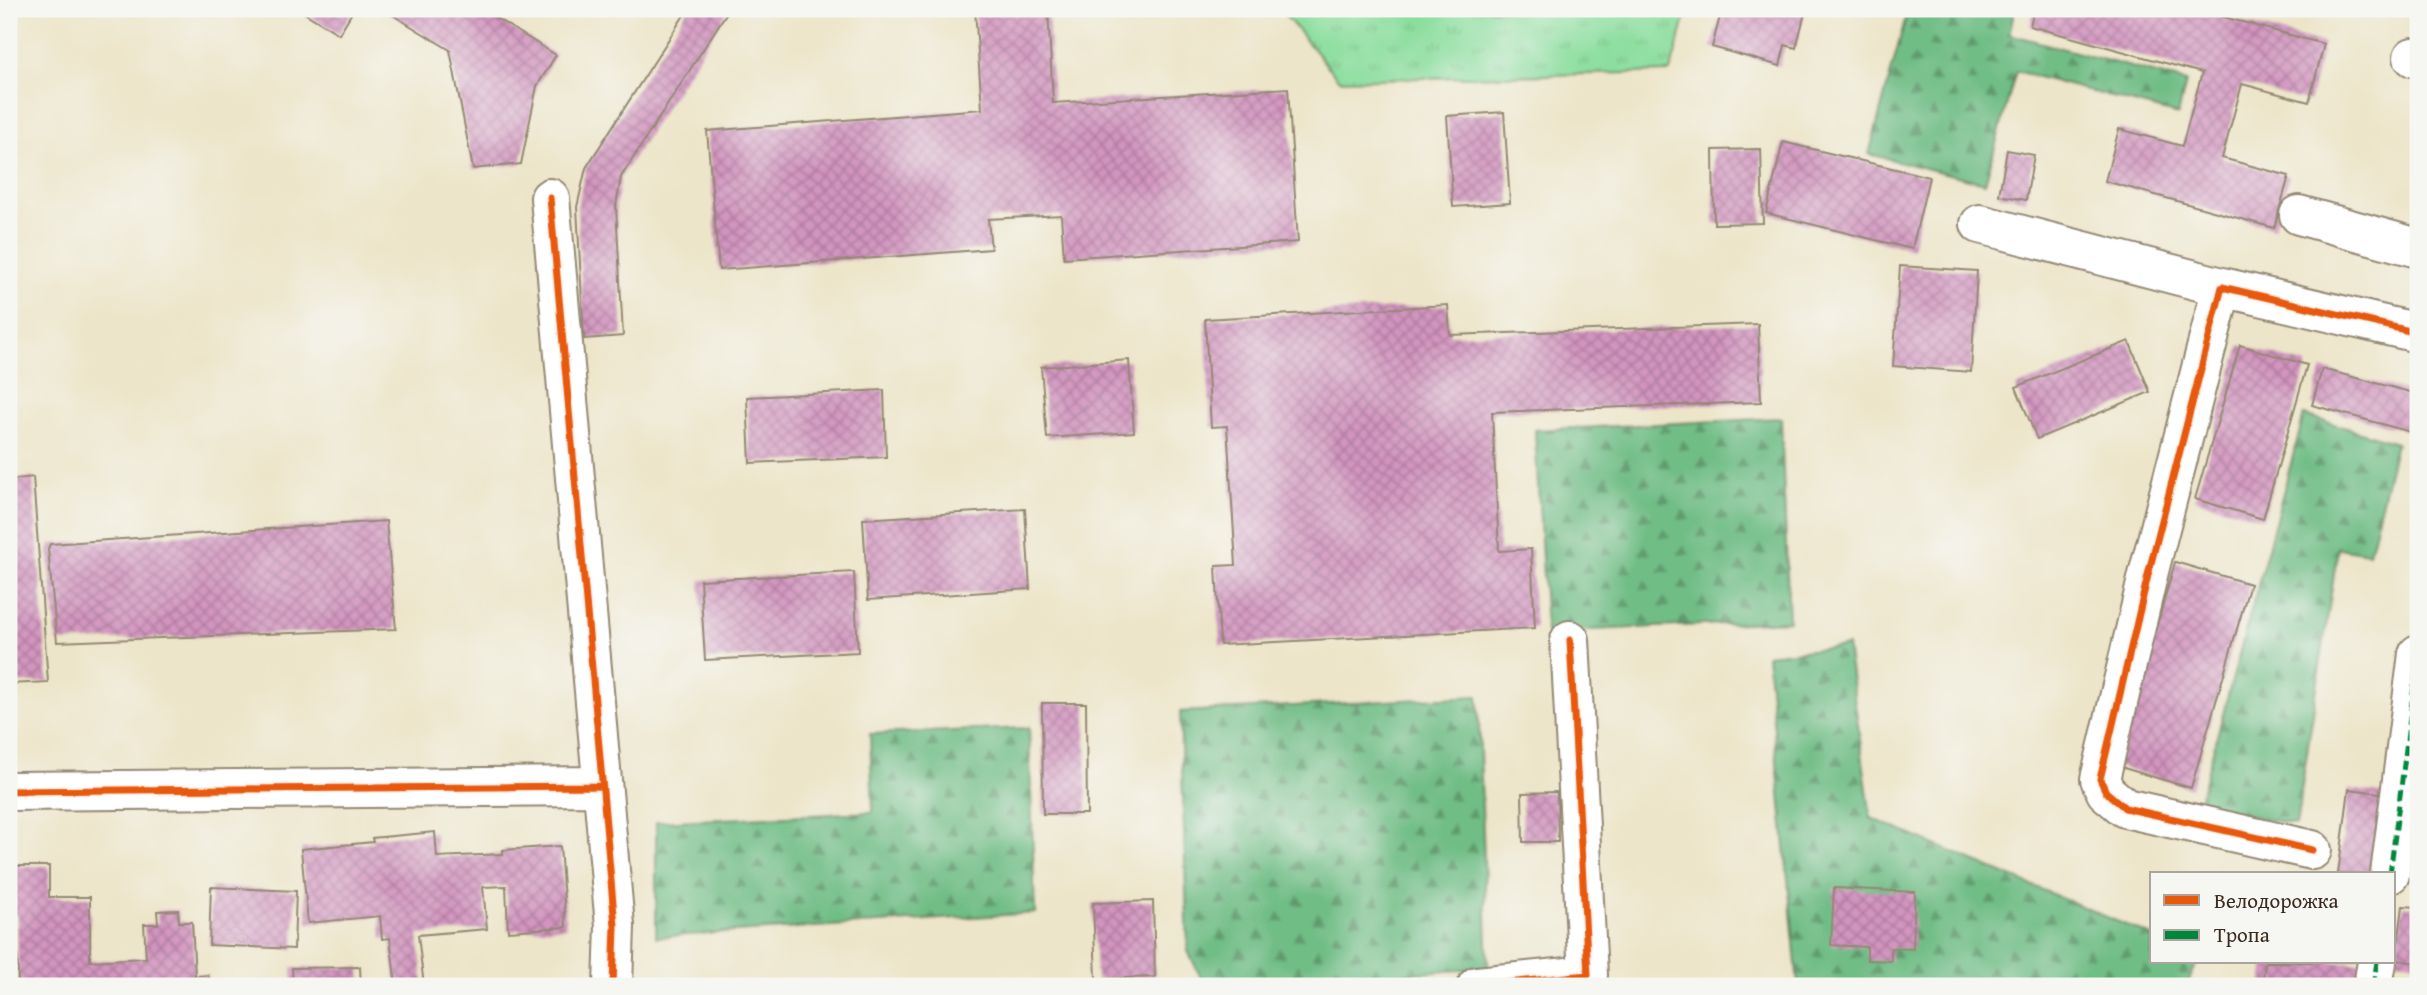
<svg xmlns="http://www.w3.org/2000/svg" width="2427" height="995" font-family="'Gentium Book Plus',serif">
	<defs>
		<pattern id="forest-firs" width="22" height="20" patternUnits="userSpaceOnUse" patternTransform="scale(1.75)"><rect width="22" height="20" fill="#71bd86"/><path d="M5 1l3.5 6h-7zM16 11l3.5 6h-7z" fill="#5e9a6d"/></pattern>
		<pattern id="park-tufts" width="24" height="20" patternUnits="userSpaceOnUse" patternTransform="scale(1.75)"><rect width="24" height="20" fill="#8cde9f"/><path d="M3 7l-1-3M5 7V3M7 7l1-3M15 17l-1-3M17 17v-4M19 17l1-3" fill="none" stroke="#7abf88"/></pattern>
		<pattern id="building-cross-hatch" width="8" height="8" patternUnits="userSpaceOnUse" patternTransform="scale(1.75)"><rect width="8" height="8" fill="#d395c0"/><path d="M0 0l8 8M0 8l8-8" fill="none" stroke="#ac7a9b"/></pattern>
	</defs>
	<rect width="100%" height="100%" fill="#f6f6f2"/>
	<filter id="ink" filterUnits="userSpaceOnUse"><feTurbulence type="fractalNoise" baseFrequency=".0143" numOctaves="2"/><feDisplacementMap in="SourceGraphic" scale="14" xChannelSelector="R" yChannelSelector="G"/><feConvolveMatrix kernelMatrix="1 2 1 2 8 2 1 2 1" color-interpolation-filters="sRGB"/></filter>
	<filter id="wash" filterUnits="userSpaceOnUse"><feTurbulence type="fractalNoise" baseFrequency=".00686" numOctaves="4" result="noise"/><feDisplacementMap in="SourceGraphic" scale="28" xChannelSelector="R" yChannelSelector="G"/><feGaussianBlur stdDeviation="1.57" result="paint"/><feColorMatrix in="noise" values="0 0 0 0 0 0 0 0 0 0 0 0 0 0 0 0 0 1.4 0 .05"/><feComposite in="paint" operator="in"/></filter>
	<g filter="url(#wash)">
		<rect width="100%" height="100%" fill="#ede5c9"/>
		<path fill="url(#forest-firs)" stroke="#567452" stroke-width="2" d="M1908,9H2015L2009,34L2186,82L2178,115L2016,71L1985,183L1869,154Z
			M2304,415L2396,443L2369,553L2338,548L2296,825L2198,806Z
			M1781,418L1789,621L1546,632L1535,430Z
			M1847,646L1871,818L2152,936V962H2198L2186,986H1798L1767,655Z
			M1478,696L1488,968L1237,986H1205L1188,951L1180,712Z
			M1029,728L1035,913L656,937V822L873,812L870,734Z"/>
		<path fill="url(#park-tufts)" stroke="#64845e" stroke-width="2" d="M1280,9H1688L1670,72L1339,80Z"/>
		<g id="blocks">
			<path fill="url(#building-cross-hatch)" d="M298,9H354L339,34Z
				M383,9H481L556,55L537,86L521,164L473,169L450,50Z
				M688,9H729L621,177L616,206L623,336L584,339L577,207L586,168Z
				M975,9H1048L1053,103L1288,88L1298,242L1064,258L1061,215L988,219L991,249L719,270L707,131L982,109Z
				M1722,9H1806L1796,48L1785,45L1780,66L1712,47Z
				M2034,9H2194L2324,44L2309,102L2242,84L2222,158L2289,176L2274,228L2105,181L2119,129L2182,146L2202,73L2030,26Z
				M1504,112L1510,203L1453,207L1447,116Z
				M1783,142L1929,177L1912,249L1766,213Z
				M1761,149L1763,223L1714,224L1713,150Z
				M2007,150L2034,155L2026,200L1999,195Z
				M1900,266L1977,271L1971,372L1893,366Z
				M1448,305L1450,335L1758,324L1761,402L1492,412L1499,551L1531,549L1535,628L1220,645L1216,566L1236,565L1227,426L1211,427L1205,319Z
				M2129,341L2150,392L2037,439L2016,387Z
				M2240,345L2307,365L2263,519L2195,499Z
				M1129,360L1134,432L1047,438L1041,367Z
				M2322,369L2418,394V434L2312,405Z
				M884,390L886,457L750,463L747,397Z
				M33,477L48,682L9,684V480Z
				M1025,509L1030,589L868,600L863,519Z
				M386,521L396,629L57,642L48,549L50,544Z
				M2175,562L2250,584L2191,788L2117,766Z
				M854,572L858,652L705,660L700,580Z
				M1042,703H1086L1087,814H1043Z
				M2349,789L2388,794L2377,874H2338Z
				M1557,792L1558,842H1523L1522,793Z
				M435,832L437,857L503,854V850L560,846L566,927L508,931L506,886L483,887L487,929L418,935L424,986H396L390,938L382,939L380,916L308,923L301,849L373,842L372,838Z
				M9,866H49V897H90V961L146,958L144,924H158L157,911L178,910L179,922H192L195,976L208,975L209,986H18L17,914H9Z
				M211,887L296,891L294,949L209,945Z
				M1834,888L1915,892L1913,949L1891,948V961L1867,960V947L1831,945Z
				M1153,901L1155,977L1096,979L1093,903Z
				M2403,906L2418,907V963L2396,960Z
				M2265,962H2365L2362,986H2262Z
				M360,967L361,986H293L292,968Z"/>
		</g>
	</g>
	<g filter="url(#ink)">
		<use href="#blocks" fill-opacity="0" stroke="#948874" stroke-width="2"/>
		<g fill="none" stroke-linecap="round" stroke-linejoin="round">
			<g stroke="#948874" stroke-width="42">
				<path id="minor" d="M2413,57L2418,59
					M550,198L615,926L613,986
					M2299,215L2418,248
					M1980,224L2222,287
					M9,791L602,786
					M2312,850L2125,808L2106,792L2100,779L2149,571L2222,287L2418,333
					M2390,874L2418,654
					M1477,986L1588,975L1570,640
					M2373,986L2377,962"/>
			</g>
			<use href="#minor" stroke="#fff" stroke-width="38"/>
			<path stroke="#00873e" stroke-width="5" stroke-dasharray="10 5" stroke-linecap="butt" d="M2390,874L2418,654
				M2373,986L2377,962"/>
			<g stroke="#f6f6f2" stroke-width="11">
				<path id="cycleway" d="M550,198L615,926L613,986
					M9,791L602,786
					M2312,850L2125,808L2106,792L2100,779L2149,571L2222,287L2418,333
					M1477,986L1588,975L1570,640"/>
			</g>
			<use href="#cycleway" stroke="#e8590c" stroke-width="7"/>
		</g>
	</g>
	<rect width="2427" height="995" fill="none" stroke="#f6f6f2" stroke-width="35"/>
	<rect x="2150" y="872" width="245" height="91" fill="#f6f6f2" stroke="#aba49d" stroke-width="2"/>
	<rect x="2164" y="895" width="35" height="10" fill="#e8590c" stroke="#aba49d" stroke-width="2"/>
	<text x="2214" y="908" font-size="21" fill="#3b2a1e">Велодорожка</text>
	<rect x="2164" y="930" width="35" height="10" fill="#00873e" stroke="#aba49d" stroke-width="2"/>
	<text x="2214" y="942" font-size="21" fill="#3b2a1e">Тропа</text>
</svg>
